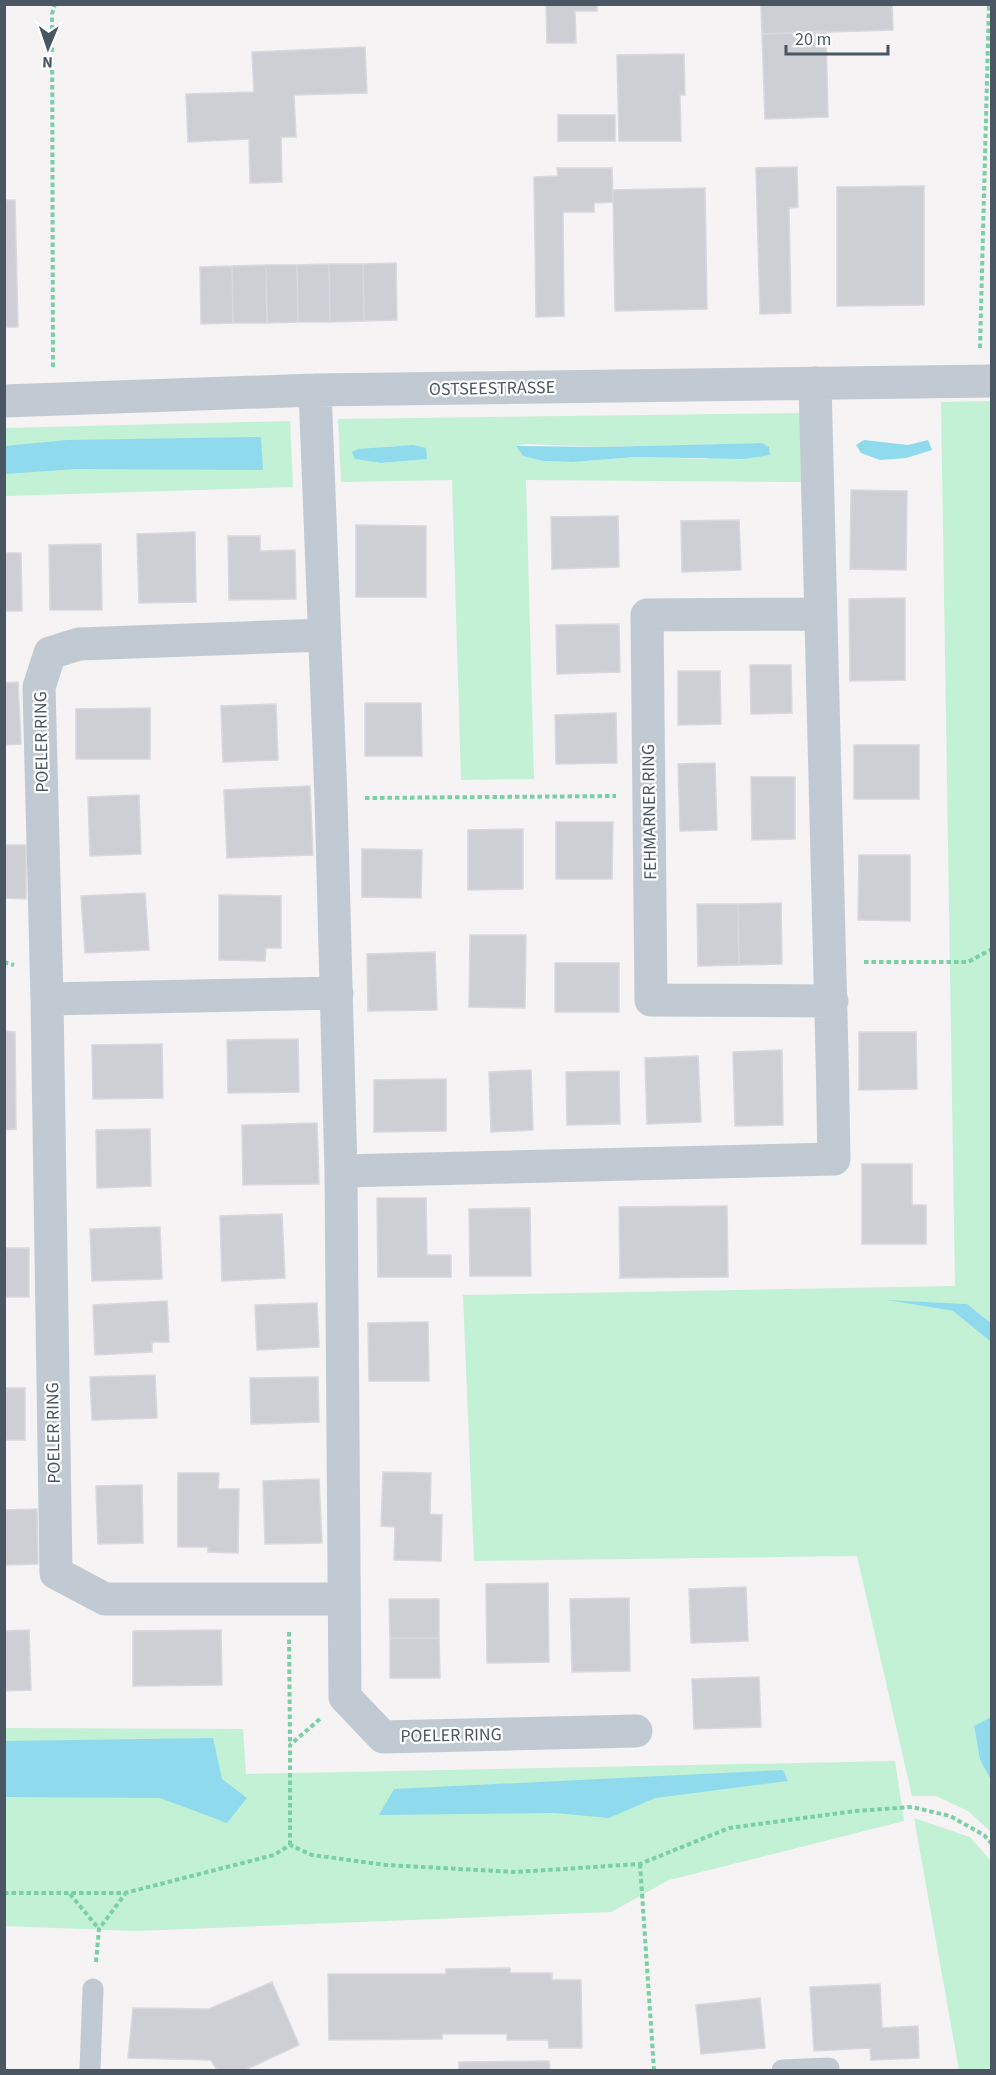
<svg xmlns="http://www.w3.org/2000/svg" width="996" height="2075" font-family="'Source Sans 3',sans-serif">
	<rect width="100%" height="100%" fill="#f5f3f3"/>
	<path fill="#c3f1d5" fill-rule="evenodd" d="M991,401V1323L967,1304L895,1301L953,1311L991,1342L992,1717L974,1726L980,1760L991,1780V1832L968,1811L936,1796H912L857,1556L474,1561L463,1295L955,1286L941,402Z
		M806,413L811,482L526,480L534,779L461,780L452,480L341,482L338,419ZM762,443L707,459L635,457L573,462L543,461L523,456L516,446L526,444L601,447ZM396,446L426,459L381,463L355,459L370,449Z
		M290,421L293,487L5,496L4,428Z
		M5,1728L243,1729L246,1774L895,1761L904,1821L669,1880L611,1912L136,1931L5,1926Z
		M914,1818L970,1837L991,1861V2070H959Z"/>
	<path fill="#90daee" d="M261,437L263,470L76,469L5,474V446L67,440Z
		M864,440L908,445L928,440L932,450L906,458L880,460L861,453L856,445Z
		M762,443L769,447L770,455L743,459L635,457L573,462L543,461L523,456L516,446L601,447Z
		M413,445L426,448L427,459L381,463L355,459L352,452L358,449Z
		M887,1300L967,1304L991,1323V1342L953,1311Z
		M991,1717V1780L980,1760L974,1726Z
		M213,1738L222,1779L247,1798L227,1823L160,1798L5,1797V1741Z
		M783,1770L788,1781L655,1798L609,1818L555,1813L379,1815L394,1789Z"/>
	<path fill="#cdcfd5" stroke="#d7d9de" stroke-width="1.5" d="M546,4H597V11H575L576,43H547Z
		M761,4H892L893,30L762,34Z
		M826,31L828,117L765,119L762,34Z
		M365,47L367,93L294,95L296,137H281L282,182L250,183L249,139L188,142L186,94L254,92L252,52Z
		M684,54L685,95H680L681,141H619L617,55Z
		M558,115H615V141H558Z
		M797,167L798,207L789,208L791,313L760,314L756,168Z
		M557,168H612L613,202L594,203V212H563L564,316L536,317L534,177L558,176Z
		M924,186V305L837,306V187Z
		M705,188L707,309L615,311L613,190Z
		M4,200H15L18,327H4Z
		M396,263L397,320L364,321L363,264Z
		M329,264H363L364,321L330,322Z
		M329,264L330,322H298L297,265Z
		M266,265H297L298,322L267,323Z
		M266,265L267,323H233L232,266Z
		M232,266L233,323L201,324L200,267Z
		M851,490L907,491L906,570L850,569Z
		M618,516L619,567L552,569L551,517Z
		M739,520L741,570L682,572L681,521Z
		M356,525L426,526V597H356Z
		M195,532L196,602L139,603L137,534Z
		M228,536H260V551L295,550L296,599L229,600Z
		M101,544L102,610H50L49,545Z
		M4,553H21L22,611H4Z
		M905,598V680L850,681L849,599Z
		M619,624L620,672L557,674L556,625Z
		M750,665H791L792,713L751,714Z
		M678,671H720L721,724L678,725Z
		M18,682L21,744L4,745V683Z
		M365,703H421L422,756H365Z
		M276,704L278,760L223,762L221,706Z
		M150,708V759H76V709Z
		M616,713L617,763L556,764L555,715Z
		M854,745H919V799H854Z
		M715,763L717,830L680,831L678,764Z
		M751,777H795V839L752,840Z
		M310,786L313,855L227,858L224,790Z
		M139,795L141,854L90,856L88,797Z
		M556,822H613L612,879H556Z
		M523,829V889L468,890V830Z
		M4,845H26V899L4,898Z
		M362,849L422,850L421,898L362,897Z
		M859,855H910V921L858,920Z
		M145,893L149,950L85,953L81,896Z
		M219,895L281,896V948H266L265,961L219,960Z
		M781,903L782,964L739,965L738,904Z
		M697,904H738L739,965L698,966Z
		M470,935H526L525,1008L469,1007Z
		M435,952L437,1010L368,1011L367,954Z
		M555,963H619V1012H555Z
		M4,1031L15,1032L16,1129L4,1130Z
		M859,1032H916L917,1089L859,1090Z
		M298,1039L299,1092L228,1093L227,1040Z
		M162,1044L163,1098L93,1099L92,1045Z
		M782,1050L783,1125L735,1126L733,1052Z
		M698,1056L701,1122L647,1124L645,1058Z
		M531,1070L533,1130L491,1132L489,1072Z
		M619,1071L620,1124L567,1125L566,1072Z
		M446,1079V1131L374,1132V1080Z
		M317,1123L319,1184L243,1185L242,1125Z
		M150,1129L151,1186L97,1188L96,1130Z
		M862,1164H912V1205H926V1244H862Z
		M377,1198H426L427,1255H451V1277H378Z
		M727,1206L728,1277L620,1278L619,1207Z
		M530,1208L531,1276H470L469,1209Z
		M282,1214L285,1278L222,1281L220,1216Z
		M160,1227L162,1279L92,1281L90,1229Z
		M4,1248H29V1297H4Z
		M167,1301L169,1342H152V1352L95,1355L93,1305Z
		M317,1303L319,1347L257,1350L255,1305Z
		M428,1322L429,1381H369L368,1323Z
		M155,1375L157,1418L92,1420L90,1377Z
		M318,1377L319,1422L251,1424L250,1378Z
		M4,1388H25V1440H4Z
		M383,1472L431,1473L430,1514L442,1515L441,1561L394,1560L395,1527L381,1526Z
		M178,1473H219L218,1489H239L238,1553L208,1552V1547H178Z
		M319,1479L322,1543L265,1544L263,1481Z
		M142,1485L143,1543L98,1544L96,1486Z
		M37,1509L38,1564L4,1565V1510Z
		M548,1583L549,1662L487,1663L486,1584Z
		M746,1587L748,1641L691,1643L689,1589Z
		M629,1598L630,1671L572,1672L570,1599Z
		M389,1599H439V1638H390Z
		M29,1630L31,1690L4,1691V1631Z
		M221,1630L222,1685L133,1686V1631Z
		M390,1638H439L440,1678H390Z
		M759,1677L761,1727L694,1729L692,1679Z
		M510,1968V1973H552V1980H581L582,2048H549L548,2040H507V2034H442V2039L329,2040L328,1974H446V1969Z
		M272,1982L299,2045L245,2070H217L211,2060L128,2058L133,2008L209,2009Z
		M880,1984L882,2028L918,2026L919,2058L871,2060L870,2048L814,2051L810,1987Z
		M760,1998L765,2048L701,2054L696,2005Z
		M549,2061L550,2070H459V2062Z"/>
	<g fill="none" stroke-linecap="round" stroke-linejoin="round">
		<path stroke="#7ad0a6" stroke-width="4" stroke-dasharray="4.5 3" stroke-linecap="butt" d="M980,348L989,4
			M53,367L52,14L55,4
			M365,798L616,796
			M4,962L14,965
			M864,962H968L992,949
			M289,1632L290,1744
			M290,1845V1745L321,1718
			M640,1864L654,2070
			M4,1893H125L274,1855L290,1845L312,1855L386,1865L516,1872L640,1864L729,1828L855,1811L912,1807L950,1816L984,1835L992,1844
			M70,1894L99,1929
			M96,1962L99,1929L125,1894"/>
		<path stroke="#c1cad2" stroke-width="21" d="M90,2070L93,1989
			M782,2070L829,2068"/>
		<path stroke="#c1cad2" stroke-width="33" d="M315,390L331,798L341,1171L345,1697L383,1737L636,1731
			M4,401L315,390L992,381
			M819,614L647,615L651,1000L832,1001
			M324,635L79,644L50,653L39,687L47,999L56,1573L105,1599H344
			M47,999L337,993
			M341,1171L834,1159C830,900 819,641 815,383"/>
	</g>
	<g text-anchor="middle" stroke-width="4.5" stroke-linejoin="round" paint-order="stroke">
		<g font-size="18" fill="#4a5661" stroke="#fff">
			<text transform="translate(492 388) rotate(-1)" y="6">OSTSEESTRASSE</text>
			<text transform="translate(41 742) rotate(-91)" y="6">POELER RING</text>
			<text transform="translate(649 812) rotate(-91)" y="6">FEHMARNER RING</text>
			<text transform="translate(53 1433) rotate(-91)" y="6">POELER RING</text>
			<text transform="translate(451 1735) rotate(-1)" y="6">POELER RING</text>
		</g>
	</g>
	<rect width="996" height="2075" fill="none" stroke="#4a5661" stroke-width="12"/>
	<g transform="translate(48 48) rotate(182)" stroke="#ffffff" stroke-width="4.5" paint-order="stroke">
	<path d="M0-4.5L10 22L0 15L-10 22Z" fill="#4a5661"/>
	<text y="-9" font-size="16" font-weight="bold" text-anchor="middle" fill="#4a5661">N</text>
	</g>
	<path d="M786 45v9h102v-9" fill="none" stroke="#4a5661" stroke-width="3"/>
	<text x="795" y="45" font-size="18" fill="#4a5661" stroke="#ffffff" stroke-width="4.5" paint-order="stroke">20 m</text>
</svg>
